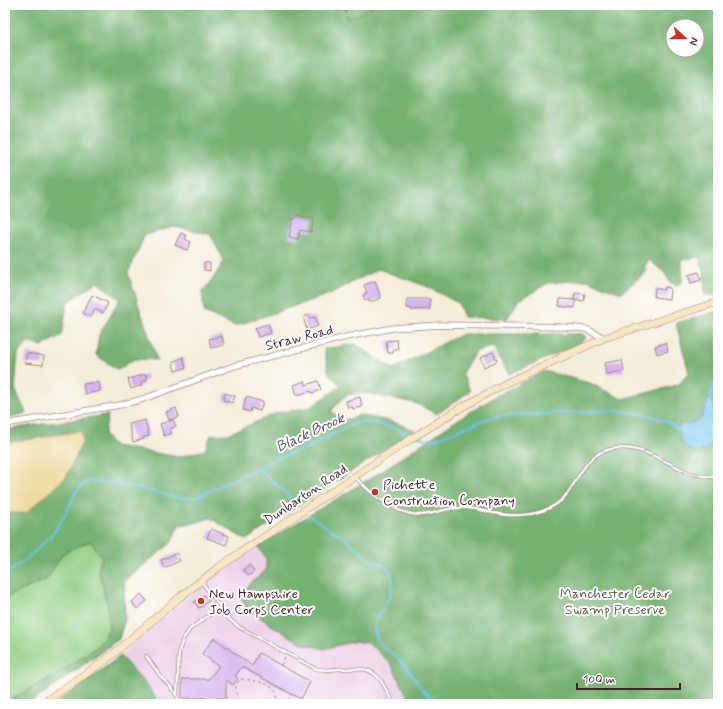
<svg xmlns="http://www.w3.org/2000/svg" width="723" height="709" font-family="Mynerve,sans-serif">
	<rect width="100%" height="100%" fill="#fff"/>
	<filter id="ink" filterUnits="userSpaceOnUse"><feTurbulence type="fractalNoise" baseFrequency=".025" numOctaves="2"/><feDisplacementMap in="SourceGraphic" scale="8" xChannelSelector="R" yChannelSelector="G"/><feConvolveMatrix kernelMatrix="1 2 1 2 8 2 1 2 1" color-interpolation-filters="sRGB"/></filter>
	<filter id="wash" filterUnits="userSpaceOnUse"><feTurbulence type="fractalNoise" baseFrequency=".012" numOctaves="4" result="noise"/><feDisplacementMap in="SourceGraphic" scale="16" xChannelSelector="R" yChannelSelector="G"/><feGaussianBlur stdDeviation="0.9" result="paint"/><feColorMatrix in="noise" values="0 0 0 0 0 0 0 0 0 0 0 0 0 0 0 0 0 1.4 0 .05"/><feComposite in="paint" operator="in"/></filter>
	<g filter="url(#wash)">
		<rect width="100%" height="100%" fill="#f4edd9"/>
		<path fill="#edd1e9" d="M258,546L266,558V570L249,585L247,608L271,625L303,645L324,649L356,641L370,644L391,664L410,701L413,704H160L145,683L120,656L145,632L192,594L223,569Z"/>
		<path fill="#91ce83" stroke="#6e7657" d="M90,541L102,557L98,570L108,607L109,629L98,646L56,675L5,703V598L47,579L63,553Z"/>
		<path fill="#74b171" stroke="#5f684e" fill-rule="evenodd" d="M5,5H718V295H705L704,271L699,257L682,260V282L676,286L670,282L664,272L649,260L644,267L647,271L621,293L587,280L548,283L518,301L507,319L464,317L458,303L426,286L378,269L330,294L235,326L204,312L202,291L211,282L224,261L210,234L174,227L145,235L128,273L157,360L134,359L118,370L96,355L99,335L120,299L97,282L67,303L62,335L43,346L28,343L18,354L15,389L26,413L5,418ZM673,26H697V50H673Z
			M717,311L718,704H413L410,701L391,664L370,644L356,641L324,649L303,644L271,625L247,608L241,598L249,585L266,570V558L258,546L371,478L462,417L498,395L544,371L590,383L622,399L678,385L689,373L676,323Z
			M462,334H583L586,338L575,346L509,374L493,347L476,351L462,373L470,391L437,414L415,403L365,393L346,395L331,411L343,421L360,415L393,422L415,430L246,540L210,518L194,523L179,525L171,543L124,581L125,619L119,639L29,704H5L6,702L56,675L98,646L109,629L108,607L98,570L102,557L90,541L63,553L47,579L5,598V519L9,513L80,431L5,443V430L29,426L108,415L104,435L115,446L179,457L205,450L211,435L228,434L277,413L311,407L341,386L329,374L324,349L355,344L393,369Z
			M120,656L145,683L160,704H55Z"/>
		<path fill="#eeda9e" stroke="#9c7c64" d="M81,431L83,441L66,477L26,513H9L5,519V443Z"/>
		<path fill="#6bc4e8" stroke="#5a728a" d="M710,396C714,406 721,424 718,435C713,452 692,458 682,443C679,437 679,431 678,425L695,422L701,418Z"/>
		<g fill="none" stroke-linecap="round" stroke-linejoin="round">
			<path stroke="#6bc4e8" stroke-width="2" d="M710,397L713,385L718,379
				M417,436L425,439L432,440L487,419L504,416L617,410C633,412 650,414 665,421C671,424 676,428 681,431
				M258,468L297,504
				M309,516L343,537L370,560L384,565L389,569L392,578V588L390,597L377,617L375,625V633L378,642L384,648L396,656L410,672L424,692L441,704
				M5,574L28,558L55,531L67,511L76,492L84,483C103,479 132,486 151,491C167,495 181,500 197,497L276,459L307,447L355,423L365,422L376,423L390,427L413,435"/>
		</g>
		<g id="blocks">
			<path fill="#d5b4ef" d="M297,215L314,219L311,232L300,230L298,239L289,237L293,218L296,219Z
				M181,233L187,236L185,239L191,242L187,250L175,245Z
				M204,263H210V271L204,270Z
				M699,272L701,280L691,283L688,275Z
				M375,281L381,298L370,302L368,299L365,300L363,295L367,293L364,285Z
				M665,287L670,288L669,299L654,297L655,288L664,290Z
				M575,293L585,294L584,301L574,300Z
				M92,295L108,303L103,313L95,309L91,317L83,313Z
				M407,299H430V309L411,310V308H407Z
				M560,299L575,300V308L559,306Z
				M309,315L310,318L315,317L318,326L307,330L303,317Z
				M268,324L271,333L258,337L255,328Z
				M222,336L224,345L211,348L209,339Z
				M397,340L398,349H393V353H388L386,341Z
				M666,343L668,351L657,354L655,346Z
				M493,352L497,361L484,367L480,358Z
				M27,353L44,356L43,365L25,363Z
				M183,357L186,368L175,371L173,362Z
				M622,360L624,371L607,374L605,363Z
				M146,374L147,380L143,381V383L141,384L142,385L131,389L128,379Z
				M305,381L306,385L318,381L321,390L312,393L311,391L297,395L294,385Z
				M99,382L100,391L85,394L83,384Z
				M225,393L235,396L232,403L223,400Z
				M246,397L263,402L260,411L251,408L250,412L243,410Z
				M360,397L362,407L353,409V407L348,408L346,401Z
				M176,408L179,417L169,420L166,412Z
				M145,420L149,436L143,437L144,439L133,442L129,424Z
				M173,420L176,426L170,429L172,433L164,436L160,424Z
				M211,529L229,536L226,545L207,538Z
				M177,553L180,561L164,568L161,560Z
				M250,565L254,572L248,576L243,570Z
				M141,594L147,601L137,609L132,602Z
				M204,595L209,601L199,608L194,602Z
				M214,638L252,666L259,653L310,682L301,699L242,667L235,676L238,678L233,685L226,680V698H182V679H209L219,666L202,654Z"/>
		</g>
	</g>
	<g filter="url(#ink)">
		<use href="#blocks" fill-opacity="0" stroke="#9f8682" stroke-width="1"/>
		<g fill="none" stroke-linecap="round" stroke-linejoin="round">
			<g stroke="#9f8682" stroke-width="4">
				<path id="lane" d="M355,477C368,490 385,506 404,512C428,520 436,509 457,508C469,507 481,510 493,513C513,517 538,516 555,505C579,490 578,456 611,449C639,443 663,462 688,472C698,476 708,477 718,477
					M201,581L229,619L239,627L314,668C322,671 330,670 339,669C376,667 378,672 393,704
					M146,656L162,678L170,686L176,695
					M179,704L177,695L179,651L183,639L190,629L220,607"/>
			</g>
			<g stroke="#9f8682" stroke-width="7">
				<path id="street" d="M5,424L120,405L143,399L234,366L346,337L393,328L441,325L563,327L586,329L604,338"/>
			</g>
			<g stroke="#9f8682" stroke-width="8">
				<path id="secondary" d="M41,704L106,660L180,597L219,567L409,440L462,407L508,382L604,338L718,302"/>
			</g>
			<path stroke="#9f8682" stroke-width="1" stroke-dasharray="3 3" stroke-linecap="butt" d="M344,5L348,22L385,5
				M281,665L285,657
				M277,700L287,702L292,694
				M288,702L295,704
				M244,704C236,697 232,688 240,679C253,680 285,683 275,704"/>
			<use href="#lane" stroke="#fff" stroke-width="2.5"/>
			<use href="#street" stroke="#fff" stroke-width="5.5"/>
			<use href="#secondary" stroke="#fbe7c3" stroke-width="7"/>
		</g>
	</g>
	<g fill="#c8321e" stroke="#fff" stroke-width="1.5">
		<circle cx="375" cy="492" r="4"/>
		<circle cx="201" cy="601" r="4"/>
	</g>
	<g text-anchor="middle" stroke-width="4" stroke-linejoin="round" paint-order="stroke">
		<g font-size="14" fill="#4a1f2b" stroke="#fff">
			<text transform="translate(299 337) rotate(-14)" y="5">Straw Road</text>
			<text transform="translate(305 494) rotate(-34)" y="5">Dunbarton Road</text>
		</g>
		<g font-size="14" fill="#4a1f2b" stroke="#fff" text-anchor="start">
			<text x="383" y="489">Pichette<tspan x="383" dy="16">Construction Company</tspan></text>
			<text x="209" y="598">New Hampshire<tspan x="209" dy="16">Job Corps Center</tspan></text>
		</g>
		<g font-size="14" fill="#635c4a" stroke="#fff">
			<text x="615" y="598">Manchester Cedar<tspan x="615" dy="16">Swamp Preserve</tspan></text>
		</g>
		<g font-size="15" font-style="italic" fill="#56596d" stroke="#fff">
			<text transform="translate(310 432) rotate(-25)" y="5">Black Brook</text>
		</g>
	</g>
	<rect width="723" height="709" fill="none" stroke="#fff" stroke-width="20"/>
	<g transform="translate(685 38) rotate(111)"><circle r="19" fill="#ffffff" stroke="#b7a5aa"/>
	<path d="M0-3L7 15L0 10L-7 15Z" fill="#c8321e"/>
	<text y="-6" font-size="11" font-weight="bold" text-anchor="middle" fill="#4a1f2b">N</text>
	</g>
	<path d="M577 683v6h103v-6" fill="none" stroke="#4a1f2b" stroke-width="2"/>
	<text x="583" y="683" font-size="12" fill="#4a1f2b" stroke="#ffffff" stroke-width="3" paint-order="stroke">100 m</text>
</svg>
